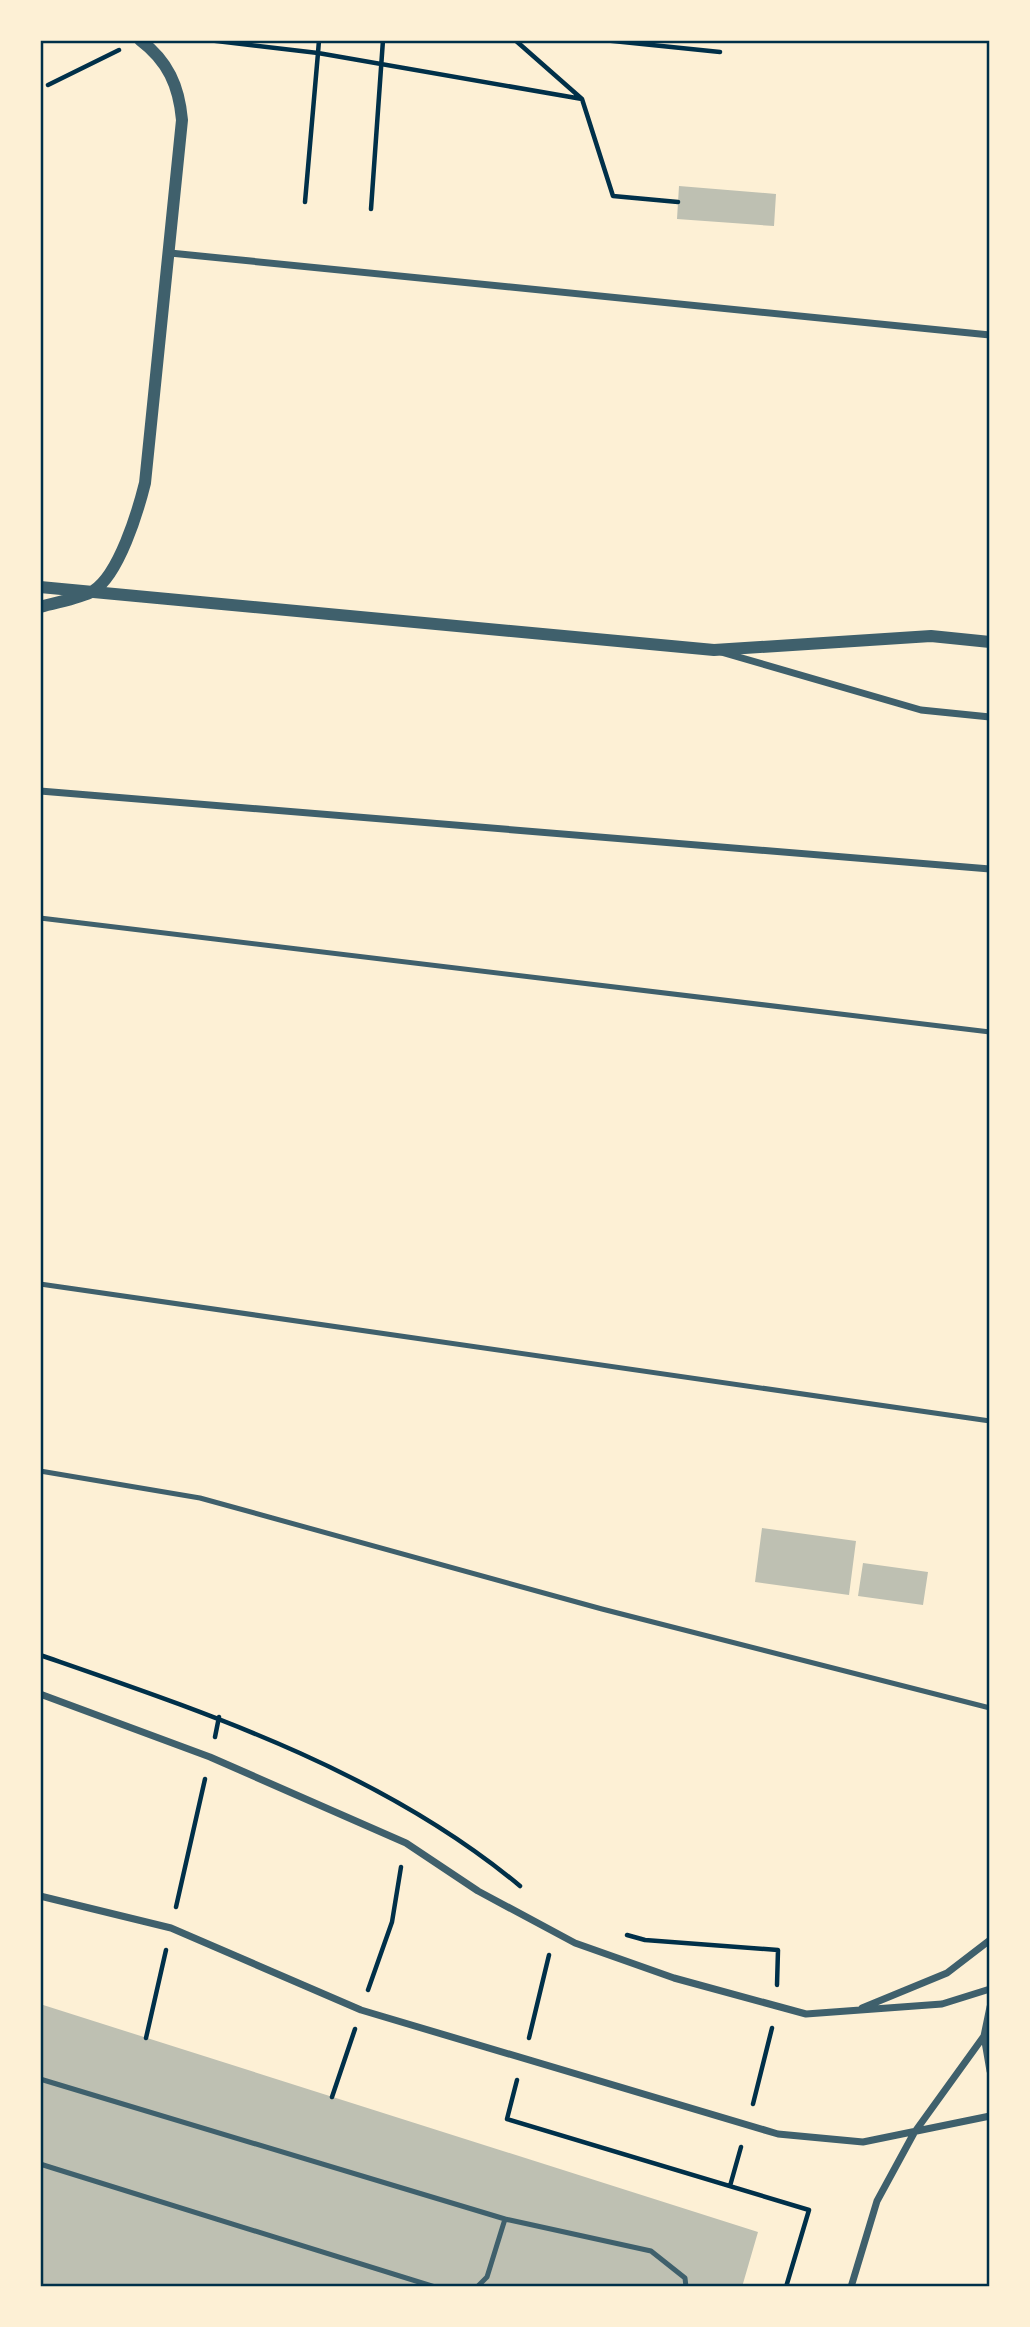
<svg xmlns="http://www.w3.org/2000/svg" width="1030" height="2327" font-family="'Fira Sans Condensed',sans-serif">
	<rect width="100%" height="100%" fill="#fdf0d5"/>
	<path fill="#bec0b2" d="M679,186L776,194L774,226L677,219Z
		M762,1528L856,1541L849,1595L755,1582Z
		M863,1563L928,1572L923,1605L858,1596Z
		M40,2004L758,2232L742,2287H40Z"/>
	<g fill="none" stroke-linecap="round" stroke-linejoin="round">
		<path stroke="#003049" stroke-width="4.5" d="M208,40L318,53L319,40
			M515,40L582,99L613,196L678,202
			M603,40L720,52
			M48,85L119,50
			M305,202L318,53L582,99
			M371,209L383,40
			M40,1655C207,1713 382,1771 520,1886
			M215,1737L219,1717
			M176,1907L205,1779
			M627,1935L645,1940L778,1950L777,1985
			M368,1990L392,1922L401,1867
			M146,2038L166,1950
			M529,2038L549,1955
			M517,2080L507,2119L809,2210L786,2287
			M332,2097L355,2029
			M753,2104L772,2028
			M730,2186L741,2147"/>
		<path stroke="#3f606c" stroke-width="5" d="M40,918L990,1032
			M40,1284L990,1421
			M40,1471L200,1498L602,1609L990,1708
			M40,2079L505,2219L487,2277L477,2287
			M40,2164L435,2287
			M505,2219L651,2251L685,2278L686,2287"/>
		<path stroke="#3f606c" stroke-width="7" d="M170,253L990,335
			M721,652L921,710L990,717
			M40,791L990,869
			M40,1694L210,1757L406,1843L478,1891L575,1943L674,1978L806,2014L942,2004L990,1989
			M40,1896L171,1928L361,2010L778,2134L863,2142L990,2116
			M990,2007L984,2036L990,2071
			M862,2008L947,1973L990,1940
			M851,2287L877,2201L914,2133L984,2036"/>
		<path stroke="#3f606c" stroke-width="12" d="M40,587L714,650L931,636L990,642
			M40,607C56,602 79,599 93,591C119,575 138,511 145,483L182,120C179,86 168,61 140,40"/>
	</g>
	<rect width="1030" height="2327" fill="none" stroke="#fdf0d5" stroke-width="84"/>
	<rect x="42" y="42" width="946" height="2243" fill="none" stroke="#003049" stroke-width="2.5"/>
</svg>
